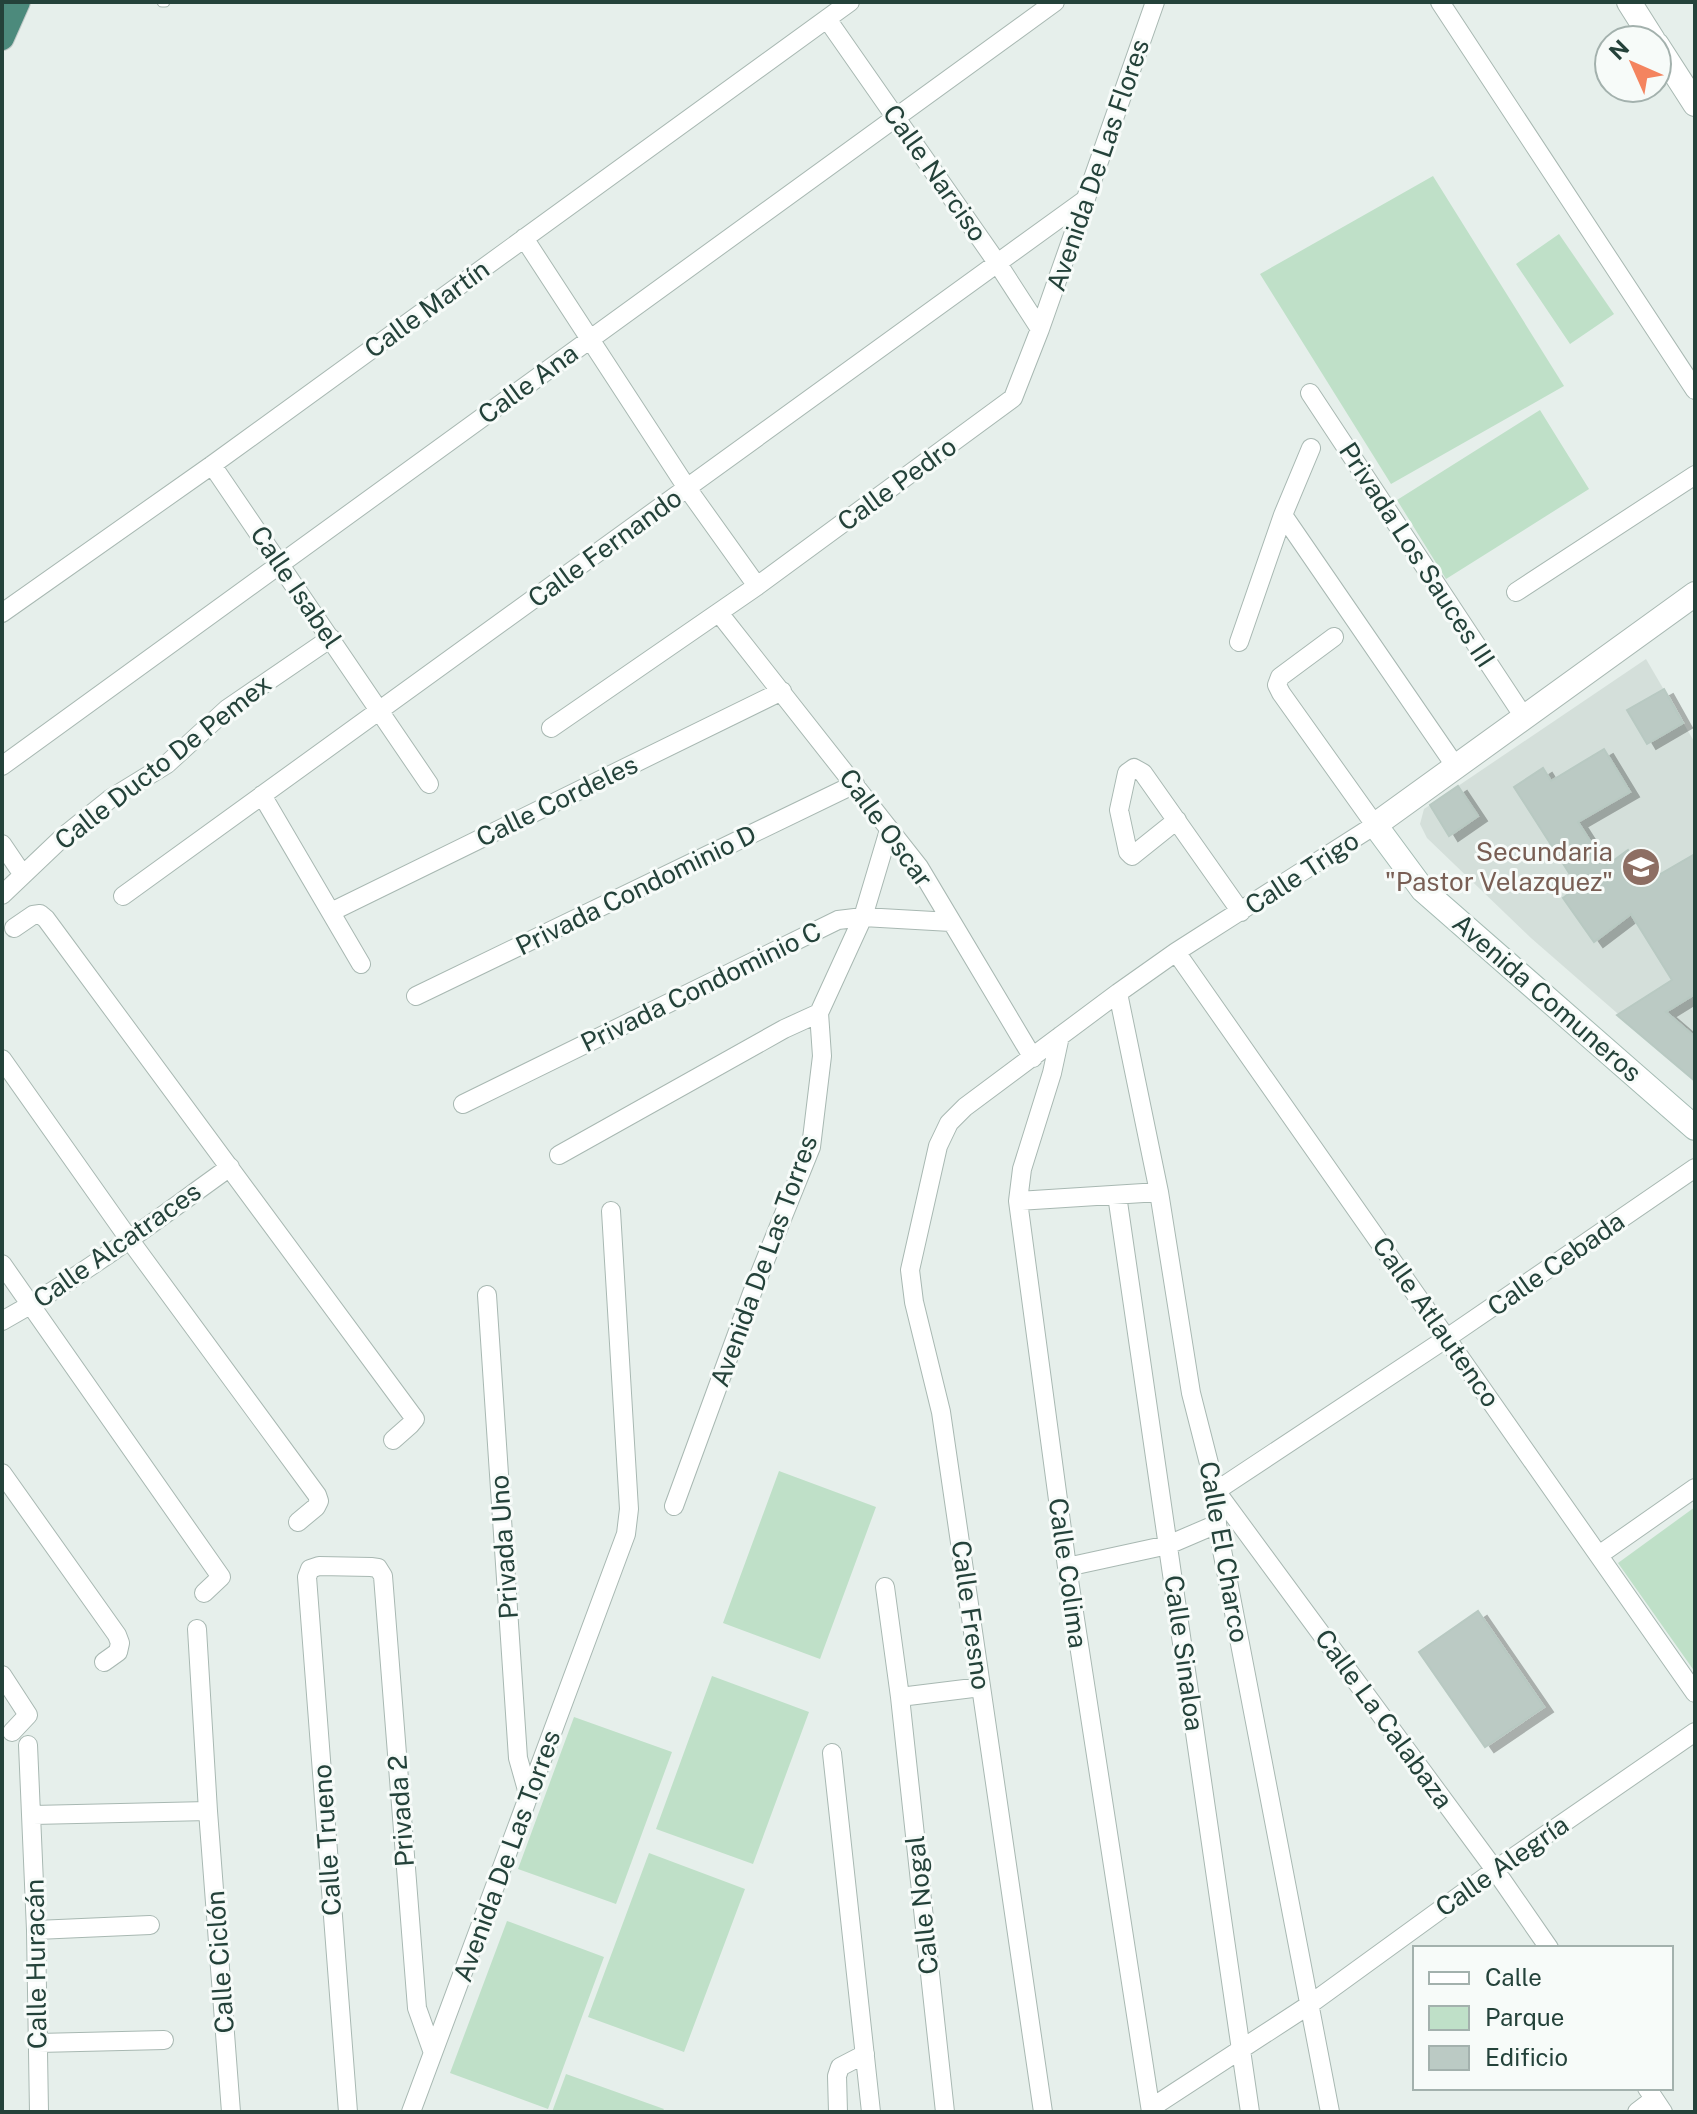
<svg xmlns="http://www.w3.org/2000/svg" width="1697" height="2114" font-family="'Public Sans',sans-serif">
	<defs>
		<filter id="shadow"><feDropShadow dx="9" dy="5" stdDeviation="0" flood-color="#0004"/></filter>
	</defs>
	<rect width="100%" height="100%" fill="#e6efeb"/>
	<path fill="#d4dfda" d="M1646,659L1695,743V1081L1531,938L1427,838L1420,824L1424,809Z"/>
	<path fill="#bfe0c8" d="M1433,176L1564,386L1391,484L1260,274Z
		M1559,234L1614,314L1570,344L1516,264Z
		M1540,410L1589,489L1446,579L1397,500Z
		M779,1471L876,1507L820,1659L723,1623Z
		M1695,1507V1672L1618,1563Z
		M712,1676L809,1712L753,1864L656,1829Z
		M574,1717L672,1752L616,1904L518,1869Z
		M649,1853L745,1889L684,2052L588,2017Z
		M507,1921L604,1957L548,2109L450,2073Z
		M566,2074L664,2109L662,2112H552Z"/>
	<path fill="#bbcac4" stroke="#b8c9c2" stroke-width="2" filter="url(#shadow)" d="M1664,689L1683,723L1647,744L1627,710Z
		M1604,749L1630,792L1578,822L1606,866L1628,850L1650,880L1695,854V994L1666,1012L1695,1037V1081L1617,1015L1672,980L1631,914L1594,942L1563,898L1578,887L1514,787L1543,768L1551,781Z
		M1458,786L1478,816L1449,836L1430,805Z
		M1478,1611L1544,1707L1485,1747L1419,1652Z"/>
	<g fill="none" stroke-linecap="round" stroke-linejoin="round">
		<g stroke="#a8b8b2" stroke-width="11">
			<path id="service" d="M162,2H165"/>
		</g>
		<g stroke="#a8b8b2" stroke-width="20">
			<path id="minor" d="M1440,2L1695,390
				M827,19L998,264L1040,329
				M524,238L687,488L757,586
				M1310,393L1524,717
				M212,465L429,784
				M1283,515L1456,767
				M1516,592L1695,475
				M2,613L212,465L850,2
				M719,613L919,867L1033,1058
				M1239,642L1283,515L1311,448
				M551,728L757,586L1013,398L1040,329L1155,2
				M2,766L1055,2
				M262,795L361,964
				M1177,820L1132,856L1128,852L1119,810L1127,773L1134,768L1143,773L1241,912
				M2,844L23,875
				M2,895L64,836L110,799L167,764L227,709L331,638
				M123,896L1086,199
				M331,912L782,691
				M14,928L33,915L40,914L46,919L415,1419L410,1425L393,1440
				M1176,952L1695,1693
				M1118,993L1159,1192L1191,1393L1216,1491L1217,1524L1330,2112
				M416,996L855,784
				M1060,1036L1052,1073L1022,1169L1018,1201L1067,1567L1151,2112
				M2,1059L129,1239L317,1495L319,1501L316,1507L298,1522
				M463,1104L838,920L863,917L951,922
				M559,1155L784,1029L819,1013
				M1117,1195L1250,2112
				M1018,1201L1159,1192
				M2,1264L221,1577L204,1593
				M487,1295L518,1758L529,1797
				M2,1321C82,1277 156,1220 230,1167
				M2,1473L117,1635L120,1643L118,1652L104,1662
				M674,1506L752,1293L811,1147L822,1056L819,1013L863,917L889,830
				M1599,1555L1695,1488
				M1067,1567L1168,1545L1217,1524
				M885,1587L900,1697L945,2112
				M197,1629L208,1811L231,2112
				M2,1675L28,1715L12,1732
				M900,1697L981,1687
				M28,1745L36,1930L39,2112
				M832,1753L871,2112
				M33,1815L208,1811
				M36,1930L150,1925
				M1549,1948L1495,1870L1216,1491L1447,1338L1695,1168
				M38,2043L164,2040
				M1647,2088L1663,2112
				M1151,2108L1309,2005L1495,1870L1695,1732
				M348,2112L307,1577L310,1569L319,1566L371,1567L378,1568L383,1576L417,2008L433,2053
				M411,2112L626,1534L629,1509L611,1211
				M838,2112L837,2076L840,2067L865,2054
				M1043,2112L941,1412L914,1302L910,1270L938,1146L949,1123L965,1107L1118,993L1176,952L1375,825L1281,693L1277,685L1280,677L1334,637
				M1637,2112L1654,2099"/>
		</g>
		<g stroke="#a8b8b2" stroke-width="26">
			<path id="tertiary" d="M1629,2L1653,40
				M1657,45L1695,104
				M1375,825L1695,594"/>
		</g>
		<g stroke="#a4bbb3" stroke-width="26">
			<path id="secondary" d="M1375,825L1423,890L1695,1128"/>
		</g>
		<g stroke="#c2cac8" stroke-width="26">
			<path id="trunk" d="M2,38L18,2"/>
		</g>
		<use href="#service" stroke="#fff" stroke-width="9"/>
		<use href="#minor" stroke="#fff" stroke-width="18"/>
		<use href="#tertiary" stroke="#fff" stroke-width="24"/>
		<use href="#secondary" stroke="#fff" stroke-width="24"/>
		<use href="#trunk" stroke="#4c8a7c" stroke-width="24"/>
	</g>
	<defs>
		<g id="school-disc" transform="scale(2)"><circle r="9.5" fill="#8d6e63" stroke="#f7fbf9"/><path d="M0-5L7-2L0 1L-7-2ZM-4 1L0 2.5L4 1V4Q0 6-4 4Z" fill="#fff"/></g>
	</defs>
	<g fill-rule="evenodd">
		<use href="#school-disc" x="1641" y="867"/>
	</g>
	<g text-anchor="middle" stroke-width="6" stroke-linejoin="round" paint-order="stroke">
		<g font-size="26" fill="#24423a" stroke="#f7fbf9">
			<text transform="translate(1098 165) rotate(-71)" y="9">Avenida De Las Flores</text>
			<text transform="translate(935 173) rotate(55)" y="9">Calle Narciso</text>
			<text transform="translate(427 309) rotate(-36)" y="9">Calle Martín</text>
			<text transform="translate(528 384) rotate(-36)" y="9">Calle Ana</text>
			<text transform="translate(897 484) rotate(-36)" y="9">Calle Pedro</text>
			<text transform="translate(605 548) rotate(-36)" y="9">Calle Fernando</text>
			<text transform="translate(1417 555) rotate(57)" y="9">Privada Los Sauces III</text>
			<text transform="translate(296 587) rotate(56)" y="9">Calle Isabel</text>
			<text transform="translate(163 762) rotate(-38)" y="9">Calle Ducto De Pemex</text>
			<text transform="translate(557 801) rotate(-26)" y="9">Calle Cordeles</text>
			<text transform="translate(886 828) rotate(54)" y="9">Calle Oscar</text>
			<text transform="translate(1302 873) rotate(-33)" y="9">Calle Trigo</text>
			<text transform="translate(636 890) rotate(-26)" y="9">Privada Condominio D</text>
			<text transform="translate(701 987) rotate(-26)" y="9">Privada Condominio C</text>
			<text transform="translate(1547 998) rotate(41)" y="9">Avenida Comuneros</text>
			<text transform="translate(117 1245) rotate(-35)" y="9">Calle Alcatraces</text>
			<text transform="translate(764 1261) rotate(-70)" y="9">Avenida De Las Torres</text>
			<text transform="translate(1556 1264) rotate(-35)" y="9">Calle Cebada</text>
			<text transform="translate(1436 1322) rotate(55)" y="9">Calle Atlautenco</text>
			<text transform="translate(504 1547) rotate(-94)" y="9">Privada Uno</text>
			<text transform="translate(1224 1552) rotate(80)" y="9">Calle El Charco</text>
			<text transform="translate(1068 1573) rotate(82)" y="9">Calle Colima</text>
			<text transform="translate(971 1615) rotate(82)" y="9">Calle Fresno</text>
			<text transform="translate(1184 1653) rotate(82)" y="9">Calle Sinaloa</text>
			<text transform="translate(1384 1719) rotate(54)" y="9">Calle La Calabaza</text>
			<text transform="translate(401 1811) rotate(-94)" y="9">Privada 2</text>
			<text transform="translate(327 1840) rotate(-94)" y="9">Calle Trueno</text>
			<text transform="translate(507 1856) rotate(-70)" y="9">Avenida De Las Torres</text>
			<text transform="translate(1502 1866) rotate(-35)" y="9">Calle Alegría</text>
			<text transform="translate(922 1905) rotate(-96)" y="9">Calle Nogal</text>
			<text transform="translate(220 1962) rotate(-94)" y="9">Calle Ciclón</text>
			<text transform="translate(36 1964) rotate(-91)" y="9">Calle Huracán</text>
		</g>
		<g font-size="26" fill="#785e54" stroke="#f7fbf9" text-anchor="end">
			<text x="1613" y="861">Secundaria<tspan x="1613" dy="30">"Pastor Velazquez"</tspan></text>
		</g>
	</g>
	<rect width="1697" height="2114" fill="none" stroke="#24423a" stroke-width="8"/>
	<rect x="1413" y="1946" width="260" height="144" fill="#f7fbf9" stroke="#a3b1ad" stroke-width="2"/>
	<rect x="1429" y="1972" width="40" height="12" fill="#ffffff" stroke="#a3b1ad" stroke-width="2"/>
	<text x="1485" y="1986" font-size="24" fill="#24423a">Calle</text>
	<rect x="1429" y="2006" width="40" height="24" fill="#bfe0c8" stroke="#a3b1ad" stroke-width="2"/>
	<text x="1485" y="2026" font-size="24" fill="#24423a">Parque</text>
	<rect x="1429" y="2046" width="40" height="24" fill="#bbcac4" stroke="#a3b1ad" stroke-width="2"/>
	<text x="1485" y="2066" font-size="24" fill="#24423a">Edificio</text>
	<g transform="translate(1633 64) rotate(315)"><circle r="38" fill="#f7fbf9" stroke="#a3b1ad" stroke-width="2"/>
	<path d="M0-6L14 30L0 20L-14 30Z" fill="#f4845f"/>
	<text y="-12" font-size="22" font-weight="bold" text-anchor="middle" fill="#24423a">N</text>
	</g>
</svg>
